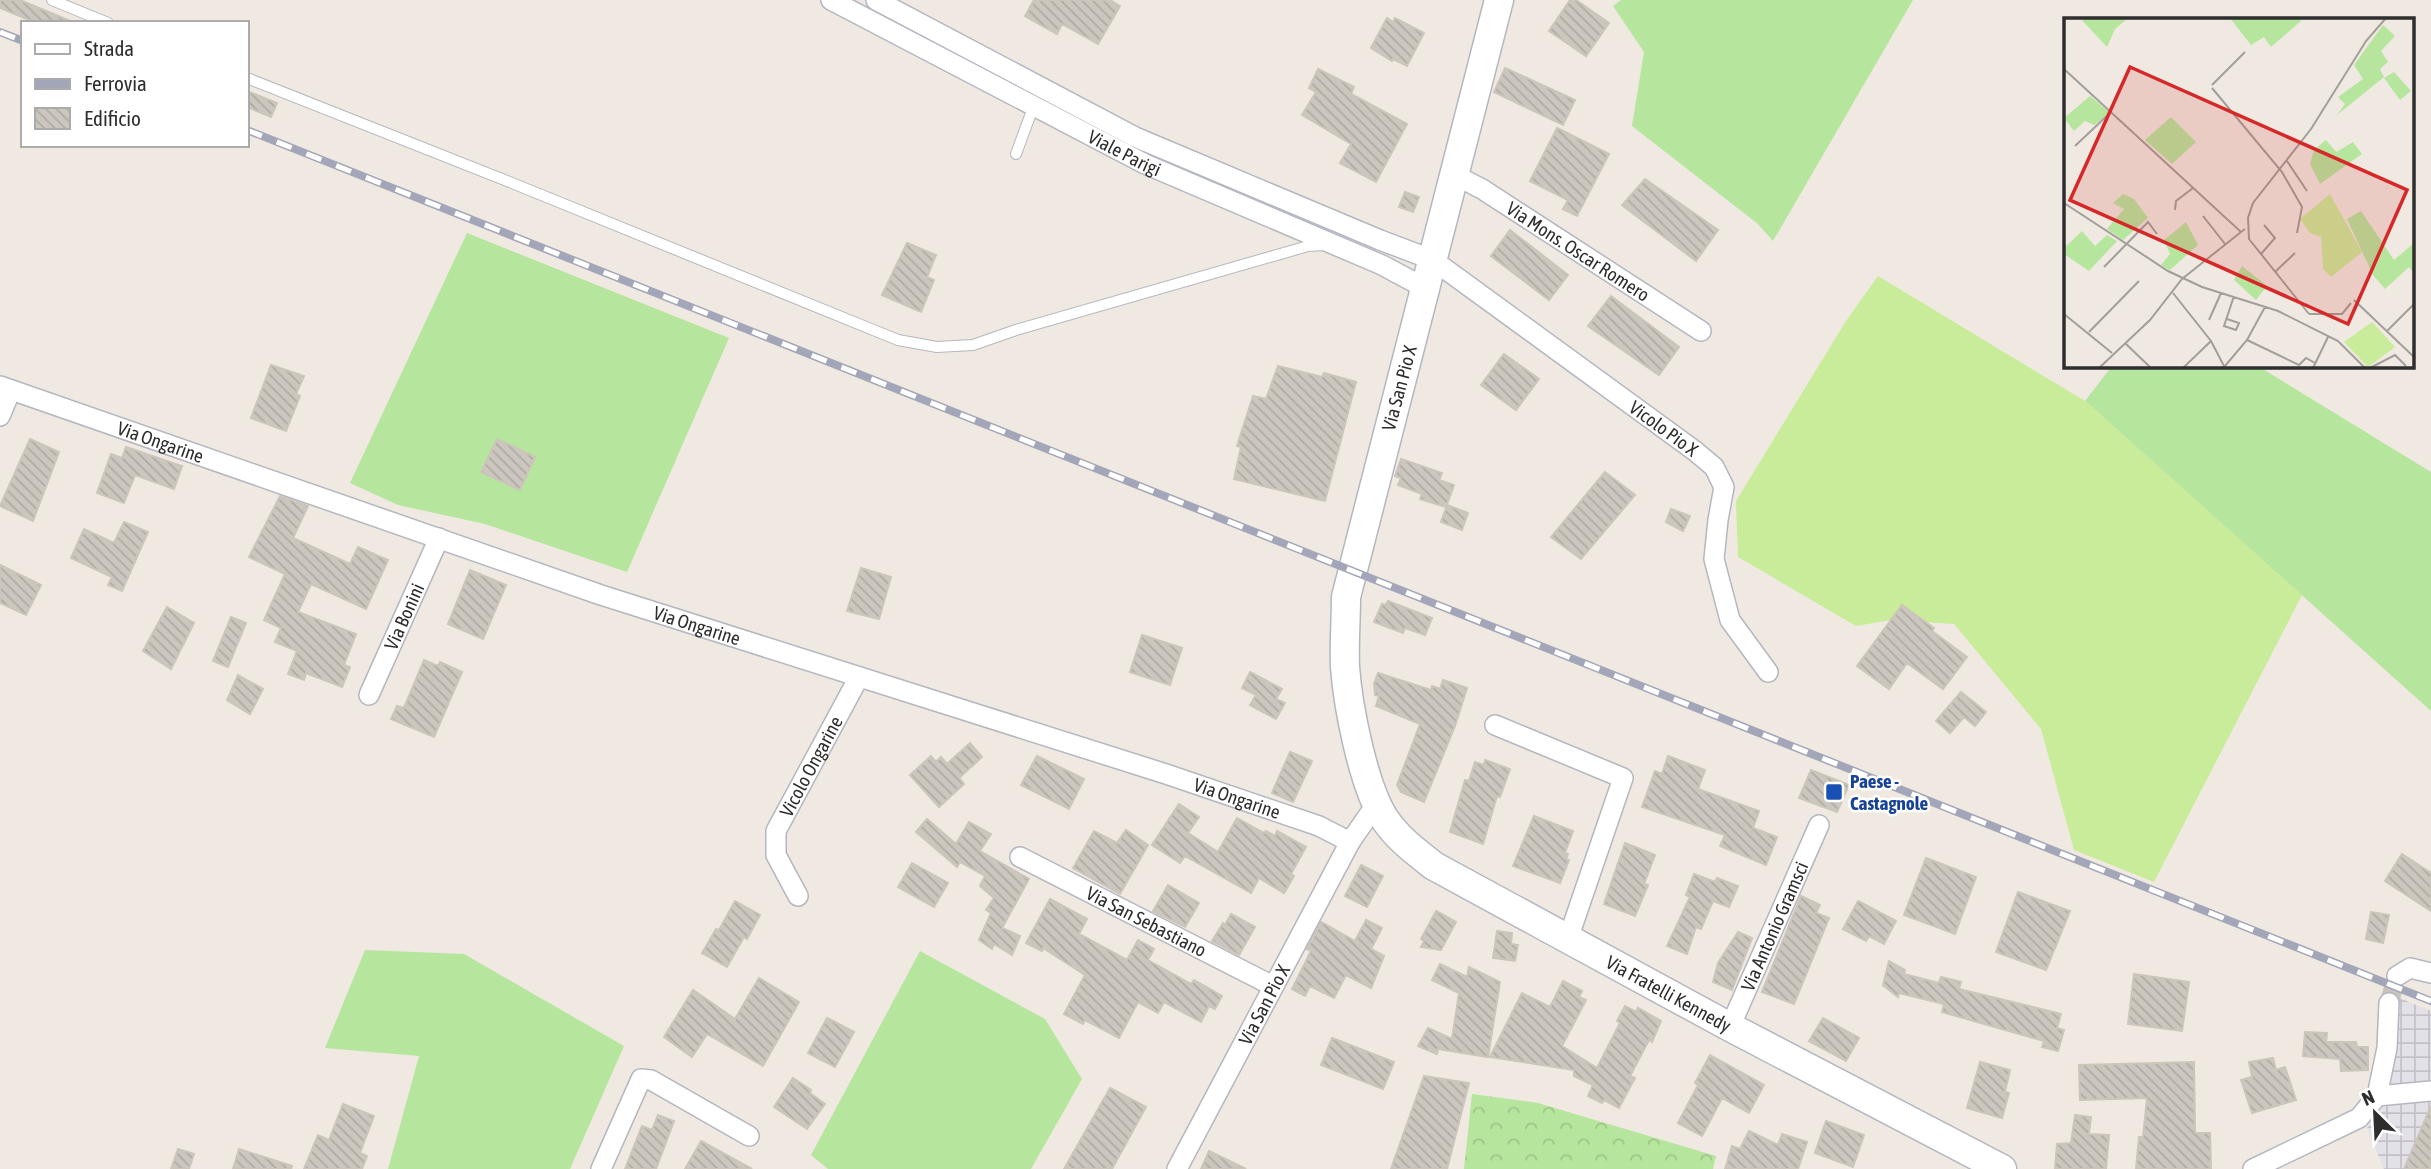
<svg xmlns="http://www.w3.org/2000/svg" width="2431" height="1169" font-family="'Asap Condensed',sans-serif">
	<defs>
		<pattern id="industrial-grid" width="8" height="8" patternUnits="userSpaceOnUse" patternTransform="scale(1.75)"><rect width="8" height="8" fill="#e3e1e8"/><path d="M0 4h8M4 0v8" fill="none" stroke="#c3c1c7"/></pattern>
		<pattern id="forest-crowns" width="20" height="18" patternUnits="userSpaceOnUse" patternTransform="scale(1.75)"><rect width="20" height="18" fill="#b6e59e"/><path d="M2 6a3 3 0 1 1 6 0M12 15a3 3 0 1 1 6 0" fill="none" stroke="#9dc588"/></pattern>
		<pattern id="building-back-hatch" width="6" height="6" patternUnits="userSpaceOnUse" patternTransform="scale(1.75)"><rect width="6" height="6" fill="#cbc7bf"/><path d="M-1 5l2 2M0 0l6 6M5-1l2 2" fill="none" stroke="#afaba4"/></pattern>
	</defs>
	<rect width="100%" height="100%" fill="#efe9e1"/>
	<path fill="url(#industrial-grid)" d="M2397,997L2431,1011V1169H2384L2367,1128L2390,1089Z"/>
	<path fill="#b6e59e" d="M1621,0H1913L1773,241L1758,224L1632,126L1644,52L1613,6Z
		M467,233L729,338L627,572L485,524L398,505L350,483Z
		M2112,366H2258L2431,472V711L2085,401Z
		M365,950L464,954L624,1046L570,1169H388L419,1056L325,1048Z
		M920,951L1045,1019L1082,1079L1031,1169H828L811,1155Z"/>
	<path fill="url(#forest-crowns)" d="M1472,1094L1538,1103L1716,1156L1713,1169H1464Z"/>
	<path fill="#c9ec9a" d="M1878,276L2085,401L2302,595L2154,882L2074,850L2041,729L1954,624L1891,620L1856,626L1738,557L1736,501L1846,321Z"/>
	<path fill="url(#building-back-hatch)" stroke="#cbc5ba" stroke-width="2" d="M0,0H20L75,23H36L0,8Z
		M1034,0H1110L1120,6L1098,44L1062,24L1057,34L1025,16Z
		M1570,0H1576L1609,23L1586,56L1549,31Z
		M1387,18L1393,22L1395,18L1424,33L1407,66L1393,59L1392,61L1371,48Z
		M1505,68L1575,100L1563,125L1494,92Z
		M1318,69L1354,87L1351,94L1407,124L1376,182L1340,163L1351,144L1302,115L1316,92L1309,88Z
		M247,91L277,103L271,117L247,107Z
		M1557,128L1609,154L1577,216L1563,209L1568,200L1530,181Z
		M1645,179L1718,230L1696,261L1622,205Z
		M1405,192L1419,197L1413,212L1399,207Z
		M1510,230L1568,275L1549,300L1491,256Z
		M907,243L936,255L927,277L934,280L921,312L882,295Z
		M1611,296L1679,347L1659,375L1588,326Z
		M1504,354L1539,379L1516,410L1481,385Z
		M271,365L304,376L296,394L300,396L286,431L251,418Z
		M1278,366L1322,377L1324,373L1356,382L1325,501L1234,479L1241,447L1237,446L1253,396L1266,399Z
		M30,439L59,452L33,521L0,506Z
		M497,439L535,457L520,490L481,472Z
		M126,447L182,466L174,489L135,475L124,503L97,493L111,454L122,458Z
		M1401,459L1442,473L1439,480L1454,485L1446,507L1420,499L1422,494L1398,485L1401,478L1395,476Z
		M1605,472L1635,495L1581,559L1551,537Z
		M280,496L308,506L293,538L350,564L358,547L388,560L366,609L311,584L298,612L356,634L344,665L350,667L342,687L306,673L304,680L288,674L297,651L275,642L281,628L264,620L285,574L249,557Z
		M1447,505L1468,513L1462,530L1441,522Z
		M1671,509L1690,516L1683,531L1666,522Z
		M124,522L148,532L122,591L108,585L112,577L71,558L84,529L114,543Z
		M0,565L41,585L26,615L0,603Z
		M861,568L891,577L879,619L847,611Z
		M470,570L506,585L483,639L448,624Z
		M1388,601L1432,618L1425,635L1405,628L1403,633L1374,622L1382,604L1386,605Z
		M1902,605L1934,628L1932,631L1967,657L1943,689L1907,663L1889,689L1857,666Z
		M167,607L194,623L171,669L143,651Z
		M231,617L246,623L228,667L213,661Z
		M1142,635L1182,648L1170,685L1130,672Z
		M424,660L438,666L440,662L462,672L434,737L391,719L397,706L404,708Z
		M1250,672L1282,689L1276,699L1285,703L1276,719L1250,705L1256,695L1242,688Z
		M1378,673L1431,690L1432,686L1440,689L1443,680L1467,688L1455,726L1424,802L1401,792L1397,785L1420,724L1376,706L1379,696L1375,695L1374,684Z
		M238,675L263,689L250,714L227,700Z
		M1961,692L1986,712L1975,726L1964,717L1950,733L1936,721Z
		M970,743L982,757L959,778L964,784L939,807L910,775L931,756L936,762L941,757L947,764Z
		M1290,752L1312,761L1293,802L1272,793Z
		M1037,756L1084,779L1069,809L1021,785Z
		M1668,756L1705,770L1698,789L1759,811L1753,828L1777,837L1766,865L1720,846L1725,835L1642,807L1655,771L1662,774Z
		M1485,760L1510,769L1500,797L1497,796L1483,844L1450,832L1465,780L1469,781L1475,762L1484,765Z
		M1811,770L1849,785L1837,812L1799,798Z
		M1179,804L1199,817L1188,833L1218,852L1237,818L1264,833L1266,831L1275,836L1277,831L1306,847L1291,874L1294,876L1284,893L1259,878L1251,893L1185,856L1180,863L1152,845Z
		M1534,816L1573,831L1565,853L1568,854L1566,859L1569,860L1560,883L1513,866Z
		M927,819L956,844L969,822L991,834L980,851L1029,879L1002,928L1020,936L1012,955L994,944L992,949L979,940L991,913L986,910L994,898L980,886L985,876L960,862L957,867L916,832Z
		M1126,830L1148,845L1120,894L1073,868L1094,831L1117,843Z
		M1625,843L1655,855L1644,884L1648,885L1635,916L1604,904Z
		M2402,854L2431,873V911L2385,881Z
		M1926,858L1976,877L1955,934L1904,915Z
		M912,863L948,883L934,907L898,887Z
		M1361,865L1383,876L1367,907L1345,896Z
		M1694,874L1715,882L1717,878L1738,886L1729,907L1713,901L1701,929L1696,927L1687,954L1667,946L1690,897L1686,895Z
		M1168,885L1199,903L1185,927L1153,911Z
		M2018,892L2070,911L2046,970L1996,952Z
		M1801,896L1820,905L1816,913L1829,918L1794,1004L1762,992Z
		M1050,899L1087,919L1079,934L1127,960L1138,940L1154,949L1148,960L1191,984L1194,980L1222,996L1215,1009L1209,1006L1201,1022L1164,1002L1158,1013L1138,1002L1119,1038L1085,1020L1083,1024L1064,1014L1085,975L1043,948L1042,951L1026,943Z
		M735,901L760,915L747,939L744,937L727,967L702,953L716,929L719,930Z
		M1858,901L1896,921L1884,944L1869,936L1866,941L1843,929Z
		M1436,911L1456,922L1441,950L1421,947L1424,941L1421,939Z
		M2371,912L2389,915L2383,943L2366,939Z
		M1231,914L1255,927L1239,955L1212,941L1223,923L1225,925Z
		M1366,920L1382,928L1371,949L1384,956L1371,988L1346,975L1334,998L1310,986L1305,996L1292,989L1311,951L1307,949L1321,922L1355,941Z
		M1497,931L1512,933L1511,944L1518,945L1515,961L1493,958Z
		M1738,932L1752,938L1732,990L1713,982L1718,963Z
		M1889,961L1905,970L1904,974L1939,983L1941,977L1961,982L1959,989L2061,1014L2057,1028L2064,1030L2058,1051L2042,1047L2044,1041L1942,1012L1944,1004L1899,993L1898,997L1883,985Z
		M1440,964L1467,977L1469,967L1500,982L1488,1057L1438,1049L1437,1054L1418,1046L1428,1028L1452,1039L1459,993L1432,980Z
		M2134,974L2189,982L2182,1031L2128,1024Z
		M759,978L799,1002L763,1066L707,1034L692,1057L664,1037L693,990L735,1019Z
		M1563,981L1582,991L1579,997L1586,1000L1562,1046L1597,1068L1620,1023L1617,1021L1625,1006L1636,1012L1638,1008L1661,1021L1652,1042L1649,1040L1630,1076L1635,1078L1619,1108L1604,1100L1602,1103L1588,1096L1593,1085L1574,1076V1070L1490,1057L1522,993L1550,1007Z
		M827,1018L854,1032L835,1067L808,1053Z
		M1823,1018L1859,1038L1846,1061L1809,1041Z
		M2305,1032L2327,1033L2326,1042H2356L2357,1047H2368V1070L2341,1071L2340,1059L2303,1056Z
		M1332,1038L1394,1062L1383,1089L1321,1065Z
		M1710,1055L1764,1085L1749,1113L1722,1098L1702,1136L1678,1123L1698,1085L1695,1083Z
		M2273,1058L2276,1070L2285,1067L2296,1100L2252,1113L2241,1080L2252,1077L2249,1062Z
		M1980,1062L2010,1070L2005,1092L2009,1093L2002,1118L1967,1108Z
		M2194,1062L2195,1133H2210L2211,1169H2136L2139,1137H2143L2147,1098L2080,1100L2079,1065Z
		M1424,1076L1469,1083L1447,1169H1391Z
		M793,1078L811,1090L810,1093L825,1104L807,1129L774,1107Z
		M1110,1088L1146,1107L1112,1169H1064Z
		M343,1104L374,1116L360,1153L367,1156L362,1169H304L318,1135L329,1140Z
		M2431,1106V1169H2404Z
		M658,1115L674,1121L656,1169H625L642,1126L652,1130Z
		M2075,1115L2091,1117L2089,1134L2109,1135L2106,1169H2055L2057,1144L2071,1143Z
		M1826,1121L1864,1135L1853,1167L1815,1153Z
		M1749,1131L1778,1145L1782,1134L1807,1142L1798,1169H1725L1732,1146L1740,1149Z
		M701,1141L752,1169H685Z
		M178,1149L194,1154L189,1169H171Z
		M239,1149L292,1166L291,1169H233Z
		M1209,1151L1246,1169H1201Z"/>
	<g fill="none" stroke-linecap="round" stroke-linejoin="round">
		<path stroke="#c8c4bd" stroke-width="19" stroke-dasharray="19 10" stroke-linecap="butt" d="M2389,1003L2397,976"/>
		<g stroke="#b4b7c1" stroke-width="12">
			<path id="lane" d="M52,0L108,23
				M247,78L512,183L898,340L937,347L973,345L1016,330L1308,246L1325,245
				M1016,154L1034,105"/>
		</g>
		<g stroke="#b4b7c1" stroke-width="22">
			<g id="street">
				<path id="s1" d="M831,0L1145,164L1382,265L1425,288"/>
				<path id="s2" d="M876,0L1135,137L1380,240L1433,260L1695,451L1714,467L1724,487L1718,520L1714,559L1730,620L1768,672"/>
				<path id="s3" d="M1455,175L1482,189L1701,331"/>
				<path id="s4" d="M0,386L601,595L1166,774L1319,826L1350,842L1377,803"/>
				<path d="M0,416L11,390"/>
				<path id="s5" d="M369,695L439,538"/>
				<path d="M1495,725L1623,778L1568,939"/>
				<path id="s6" d="M1020,857L1273,986"/>
				<path id="s7" d="M798,896L776,855V831L859,677"/>
				<path d="M2397,976L2410,968L2431,973"/>
				<path id="s8" d="M1730,1027L1819,825"/>
				<path d="M2377,1096L2431,1091"/>
				<path d="M601,1169L641,1079L651,1080L749,1136"/>
				<path id="s9" d="M1177,1169L1350,842"/>
				<path d="M2253,1169L2359,1118L2377,1096L2387,1048L2389,1003"/>
			</g>
		</g>
		<g stroke="#b4b7c1" stroke-width="31">
			<g id="secondary">
				<path id="s10" d="M1499,0L1346,597C1346,620 1344,644 1345,667C1348,707 1363,784 1384,818C1397,838 1416,852 1434,866L1730,1027L2002,1169"/>
			</g>
		</g>
		<use href="#lane" stroke="#fff" stroke-width="10"/>
		<use href="#street" stroke="#fff" stroke-width="19"/>
		<use href="#secondary" stroke="#fff" stroke-width="28"/>
		<g stroke="#a3a6b8" stroke-width="8">
			<path id="rail" d="M0,32L23,41
				M247,130L2431,1001"/>
		</g>
		<use href="#rail" stroke="#fff" stroke-width="5" stroke-dasharray="16" stroke-linecap="butt"/>
	</g>
	<rect fill="#1a4fb4" stroke="#fff" stroke-width="2.5" x="1825" y="783" width="18" height="18" rx="3.5"/>
	<g text-anchor="middle" stroke-width="5" stroke-linejoin="round" paint-order="stroke">
		<g font-size="19" fill="#2e2e2e" stroke="#fff">
			<text dy="7" stroke="none"><textPath href="#s1" startOffset="331">Viale Parigi</textPath></text>
			<text dy="7" stroke="none"><textPath href="#s3" startOffset="145">Via Mons. Oscar Romero</textPath></text>
			<text transform="translate(1399 388) rotate(-75)" y="7">Via San Pio X</text>
			<text dy="7" stroke="none"><textPath href="#s2" startOffset="901">Vicolo Pio X</textPath></text>
			<text dy="7" stroke="none"><textPath href="#s4" startOffset="170">Via Ongarine</textPath></text>
			<text dy="7" stroke="none"><textPath href="#s5" startOffset="86">Via Bonini</textPath></text>
			<text dy="7" stroke="none"><textPath href="#s4" startOffset="737">Via Ongarine</textPath></text>
			<text dy="7" stroke="none"><textPath href="#s7" startOffset="144">Vicolo Ongarine</textPath></text>
			<text dy="7" stroke="none"><textPath href="#s4" startOffset="1304">Via Ongarine</textPath></text>
			<text dy="7" stroke="none"><textPath href="#s6" startOffset="142">Via San Sebastiano</textPath></text>
			<text dy="7" stroke="none"><textPath href="#s8" startOffset="110">Via Antonio Gramsci</textPath></text>
			<text dy="7" stroke="none"><textPath href="#s10" startOffset="1180">Via Fratelli Kennedy</textPath></text>
			<text dy="7" stroke="none"><textPath href="#s9" startOffset="186">Via San Pio X</textPath></text>
		</g>
		<g font-size="19" font-weight="bold" fill="#164399" stroke="#fff" text-anchor="start">
			<text x="1850" y="788">Paese -<tspan x="1850" dy="22">Castagnole</tspan></text>
		</g>
	</g>
	<g transform="translate(2064 18)">
		<rect width="350" height="350" fill="#efe9e1"/>
		<path d="M16,0H64L51,11L43,29ZM166,0H235L237,3L207,29L200,19L187,27ZM319,7L331,18L317,33L324,44L316,51L320,59L273,97L281,86L274,79L299,61L290,47ZM330,54L347,73L336,82L320,60ZM26,78L46,95L30,107L21,103L10,113L0,100ZM107,99L132,124L108,146L81,122ZM262,122L272,134L289,124L298,136L256,166L246,146L250,132ZM59,176L70,181L84,200L59,222L43,211L60,191L49,185ZM297,193L330,242L350,225V255L345,249L321,271L309,257L283,201ZM122,204L134,227L106,252L97,247L106,236L100,222ZM18,213L31,228L43,217L53,223L25,253L0,236V230Z" fill="#b6e59e"/>
		<path d="M178,248L203,268L192,282L170,262Z" fill="#b6e59e"/>
		<path d="M266,176L298,234L267,259L259,251L257,219L246,215L236,201ZM308,304L331,329L304,349L280,324Z" fill="#c9ec9a"/>
		<path fill="none" stroke="#a29e99" stroke-width="2" d="M0,51L177,214L181,211M148,67L181,34M148,70L218,154L238,189L233,215M11,128L47,94M223,143L243,173M0,185L104,253L138,269L214,293L274,323L301,350M111,192L112,183L129,170M139,198L161,226M197,236L211,220L200,207M40,249L84,204L93,216M211,254L231,235M109,275L147,323L161,350M290,282L350,339M0,296L48,335M245,296L185,221L184,200L189,185L247,111L302,23L322,0M245,296H278L287,285M163,301L175,305L172,312L160,308L170,278M145,302L157,275M323,313L350,286M25,314L75,263M183,322L235,347L242,340L251,345M62,326L87,350M161,348L183,322L201,289M35,350L86,302L118,261L177,214M119,350L147,323M249,350L264,319M306,350L331,337L342,348"/>
		<path fill="#d62828" fill-opacity="0.15" stroke="#d62828" stroke-width="3.5" d="M66,49L343,172L284,306L6,182Z"/>
		<rect width="350" height="350" fill="none" stroke="#2e2e2e" stroke-width="3.5"/>
	</g>
	<rect x="21" y="21" width="228" height="126" fill="#ffffff" stroke="#ababab" stroke-width="2"/>
	<rect x="35" y="44" width="35" height="10" fill="#ffffff" stroke="#ababab" stroke-width="2"/>
	<text x="84" y="56" font-size="21" fill="#2e2e2e">Strada</text>
	<rect x="35" y="79" width="35" height="10" fill="#a3a6b8" stroke="#ababab" stroke-width="2"/>
	<text x="84" y="91" font-size="21" fill="#2e2e2e">Ferrovia</text>
	<rect x="35" y="108" width="35" height="21" fill="url(#building-back-hatch)" stroke="#ababab" stroke-width="2"/>
	<text x="84" y="126" font-size="21" fill="#2e2e2e">Edificio</text>
	<g transform="translate(2375 1113) rotate(336)" stroke="#ffffff" stroke-width="5" paint-order="stroke">
	<path d="M0-5L12 26L0 18L-12 26Z" fill="#2e2e2e"/>
	<text y="-10" font-size="19" font-weight="bold" text-anchor="middle" fill="#2e2e2e">N</text>
	</g>
</svg>
